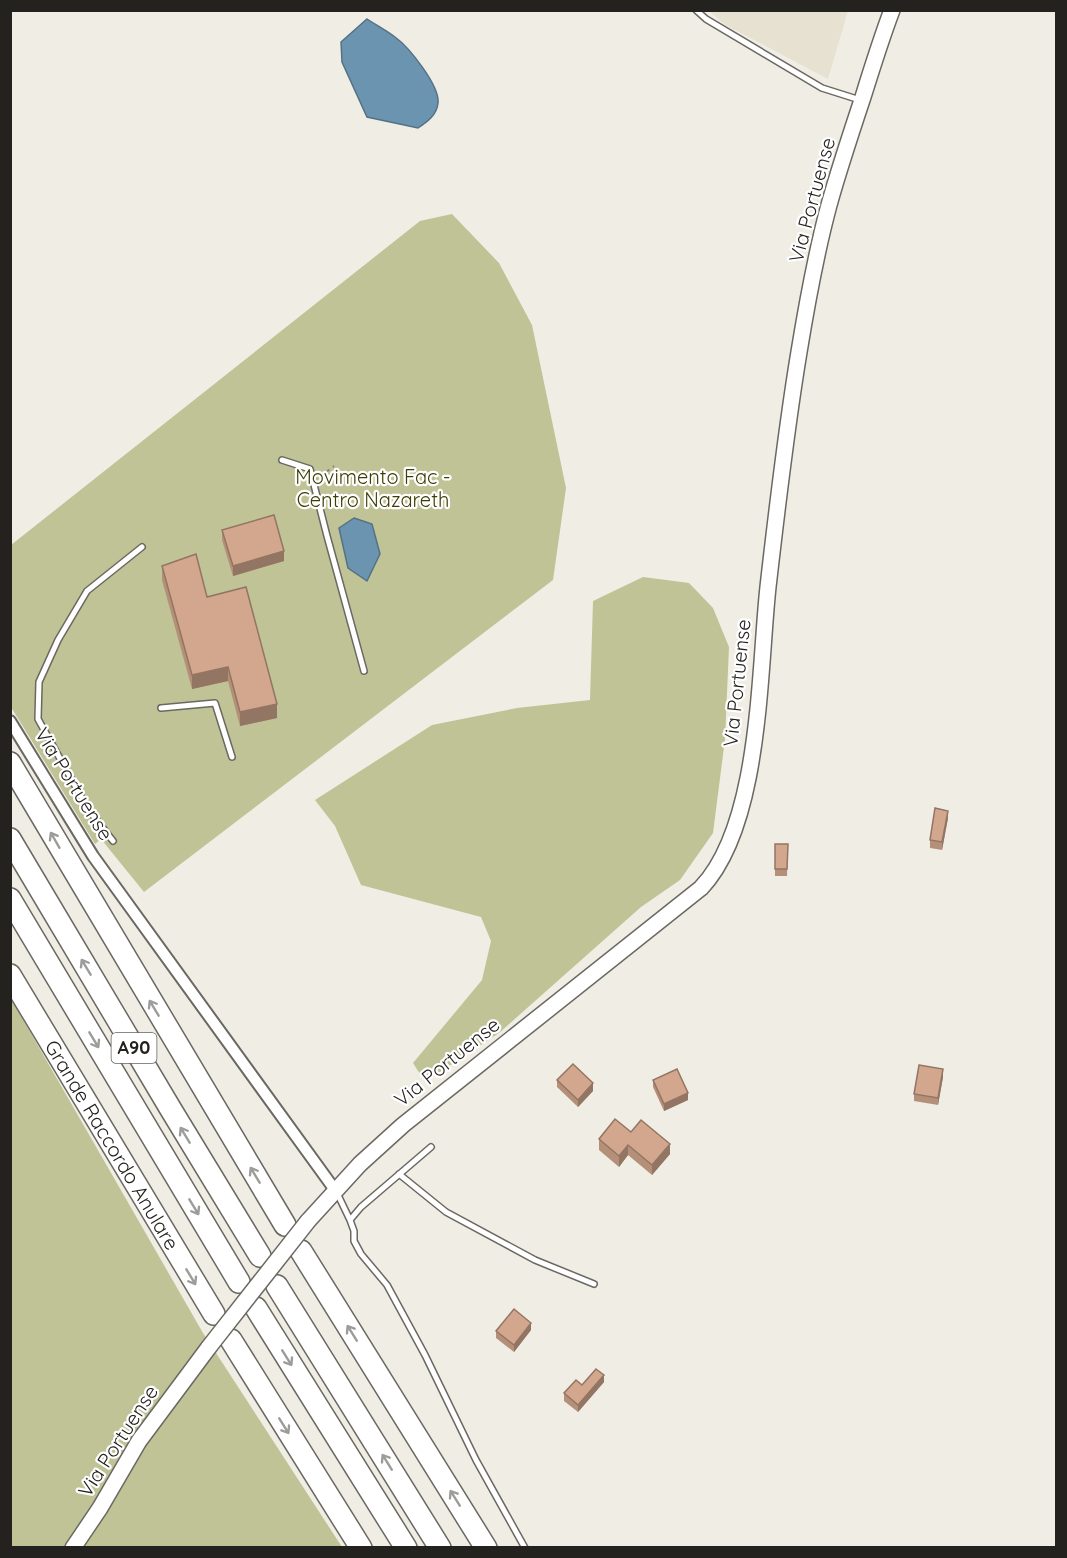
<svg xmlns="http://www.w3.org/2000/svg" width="1067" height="1558" font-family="Quicksand,sans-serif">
	<rect width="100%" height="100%" fill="#f0ede5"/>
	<path fill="#e7e1d2" d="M709,11H848L828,79L724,24Z"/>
	<path fill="#bfc396" d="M452,214L499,263L532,325L566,488L553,580L144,892L101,839L95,844L11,707V545L420,221Z
		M643,577L689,583L713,608L729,647L725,739L713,833L680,880L641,907L499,1033L425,1082L413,1063L482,980L491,941L481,917L361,885L335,826L315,800L432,725L517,708L590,700L593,601Z
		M10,997L203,1333L342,1547H11Z"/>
	<path fill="#6b94b1" stroke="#557285" stroke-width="1.5" d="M367,19C376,25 386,30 395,37C409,47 440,86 438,103C437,115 427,122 418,128L367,117L342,62L341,42Z
		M354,518L372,524L380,554L367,581L348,568L339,528Z"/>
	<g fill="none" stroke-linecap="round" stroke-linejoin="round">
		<g stroke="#6b6862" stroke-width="8">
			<path id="service" d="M696,10L706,19L822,88L860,100
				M282,460L310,469L327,536L364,671
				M161,708L215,703L232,757
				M113,841L88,809L38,719L39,682L58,640L87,591L142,547
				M399,1174L446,1212L535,1260L594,1284
				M337,1193L350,1220L354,1231V1241L361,1254L387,1285L425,1355L476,1460L525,1548
				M350,1220L361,1207L431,1147"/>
		</g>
		<g stroke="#6b6862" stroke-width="14">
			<path id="minor" d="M10,721L93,856L335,1190"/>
		</g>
		<g stroke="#6b6862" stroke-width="18">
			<path id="secondary" d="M308,1221L360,1164L403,1125L701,888C761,825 759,670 768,587C777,508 786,430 799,352C807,303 816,253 829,205C839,169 851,133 863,97C872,68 881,39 892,10
				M73,1548L100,1508L139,1441L209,1347"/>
		</g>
		<g stroke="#6b6862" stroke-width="24">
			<path id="motorway" d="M10,763L285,1225
				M10,839L170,1108L260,1256
				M10,899L239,1282
				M10,975L214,1314
				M301,1251L486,1548
				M277,1286L440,1548
				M256,1308L406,1548
				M231,1340L361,1548"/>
		</g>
		<path stroke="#83827c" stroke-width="2" stroke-dasharray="3 4.5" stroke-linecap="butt" d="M321,476L334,466"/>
		<use href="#service" stroke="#fff" stroke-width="5"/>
		<use href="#minor" stroke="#fff" stroke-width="10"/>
		<use href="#secondary" stroke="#fff" stroke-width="15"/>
		<use href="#motorway" stroke="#fff" stroke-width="21"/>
		<g stroke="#6b6862" stroke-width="18" stroke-linecap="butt">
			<path id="secondary-bridge" d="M209,1347L308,1221"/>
		</g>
		<use href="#secondary-bridge" stroke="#fff" stroke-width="15"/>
	</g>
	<path fill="#b59079" d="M222,530L284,561L233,576L222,540Z
		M162,566L207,597L277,718L240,726L228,681L192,689L162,580Z
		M948,818L942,850L930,848V840Z
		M775,844H788L787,876H775Z
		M943,1077L938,1105L914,1101V1094Z
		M557,1080L593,1091L578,1107L557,1087Z
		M653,1080L688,1100L664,1111L653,1087Z
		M631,1132L670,1154L652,1175L628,1155L619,1167L599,1150V1139Z
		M531,1330L514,1352L496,1338V1331Z
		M604,1382L578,1412L564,1401V1393L582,1385Z"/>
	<path fill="#937563" d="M284,551V561L233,576V566Z
		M228,667V681L192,689V675Z
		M277,704V718L240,726V712Z
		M948,811V818L942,850V842Z
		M943,1069V1077L938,1105V1098Z
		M593,1083V1091L578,1107V1100Z
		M688,1093V1100L664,1111V1104Z
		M670,1144V1154L652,1175V1165Z
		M628,1145V1155L619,1167V1156Z
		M531,1323V1330L514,1352V1345Z
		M604,1375V1382L578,1412V1405Z"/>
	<path fill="#d2a78d" stroke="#937563" stroke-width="1.5" d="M274,515L284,551L233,566L222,530Z
		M196,554L207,597L246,587L277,704L240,712L228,667L192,675L162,566Z
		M935,808L948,811L942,842L930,840Z
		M775,844H788L787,869H775Z
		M573,1064L593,1083L578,1100L557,1080Z
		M919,1065L943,1069L938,1098L914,1094Z
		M677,1069L688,1093L664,1104L653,1080Z
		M615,1119L631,1132L641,1120L670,1144L652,1165L628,1145L619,1156L599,1139Z
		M514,1309L531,1323L514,1345L496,1331Z
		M596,1369L604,1375L578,1405L564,1393L576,1380L582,1385Z"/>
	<defs><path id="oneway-shaft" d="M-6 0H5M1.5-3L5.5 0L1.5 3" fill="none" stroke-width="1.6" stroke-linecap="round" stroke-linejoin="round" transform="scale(1.5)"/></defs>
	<g stroke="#9c9c9a">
		<use href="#oneway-shaft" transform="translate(55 840) rotate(-120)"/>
		<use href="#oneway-shaft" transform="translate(86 967) rotate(-121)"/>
		<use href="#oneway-shaft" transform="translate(154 1008) rotate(-121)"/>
		<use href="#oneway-shaft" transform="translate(94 1040) rotate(59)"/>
		<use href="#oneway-shaft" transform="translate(185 1135) rotate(-121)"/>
		<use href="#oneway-shaft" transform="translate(255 1175) rotate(-121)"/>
		<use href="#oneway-shaft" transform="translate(194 1207) rotate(59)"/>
		<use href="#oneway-shaft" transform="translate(191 1277) rotate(59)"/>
		<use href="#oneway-shaft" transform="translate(352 1333) rotate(-122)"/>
		<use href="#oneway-shaft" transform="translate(287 1358) rotate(58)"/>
		<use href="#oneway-shaft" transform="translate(284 1426) rotate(58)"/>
		<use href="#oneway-shaft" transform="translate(387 1462) rotate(-122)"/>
		<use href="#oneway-shaft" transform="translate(455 1498) rotate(-122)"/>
	</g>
	<g text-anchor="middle" stroke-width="4.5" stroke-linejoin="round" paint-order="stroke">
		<rect fill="#fff" stroke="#656462" stroke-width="1.5" x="111.5" y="1033" width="45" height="30" rx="4.5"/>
		<g font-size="18" font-weight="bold" fill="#23221f">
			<text x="134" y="1054">A90</text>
		</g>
		<g font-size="20" fill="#23221f" stroke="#fff">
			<text transform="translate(812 200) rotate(-75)" y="7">Via Portuense</text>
			<text transform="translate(737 683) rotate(-84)" y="7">Via Portuense</text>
			<text transform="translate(74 784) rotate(58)" y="7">Via Portuense</text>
			<text transform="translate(447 1062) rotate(-39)" y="7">Via Portuense</text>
			<text transform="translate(112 1145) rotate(59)" y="7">Grande Raccordo Anulare</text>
			<text transform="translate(118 1441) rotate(-57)" y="7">Via Portuense</text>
		</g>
		<g font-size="20" fill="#3c3e05" stroke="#fff">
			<text x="373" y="484">Movimento Fac -<tspan x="373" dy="23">Centro Nazareth</tspan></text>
		</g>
	</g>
	<rect width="1067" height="1558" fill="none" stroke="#23221f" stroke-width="24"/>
</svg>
